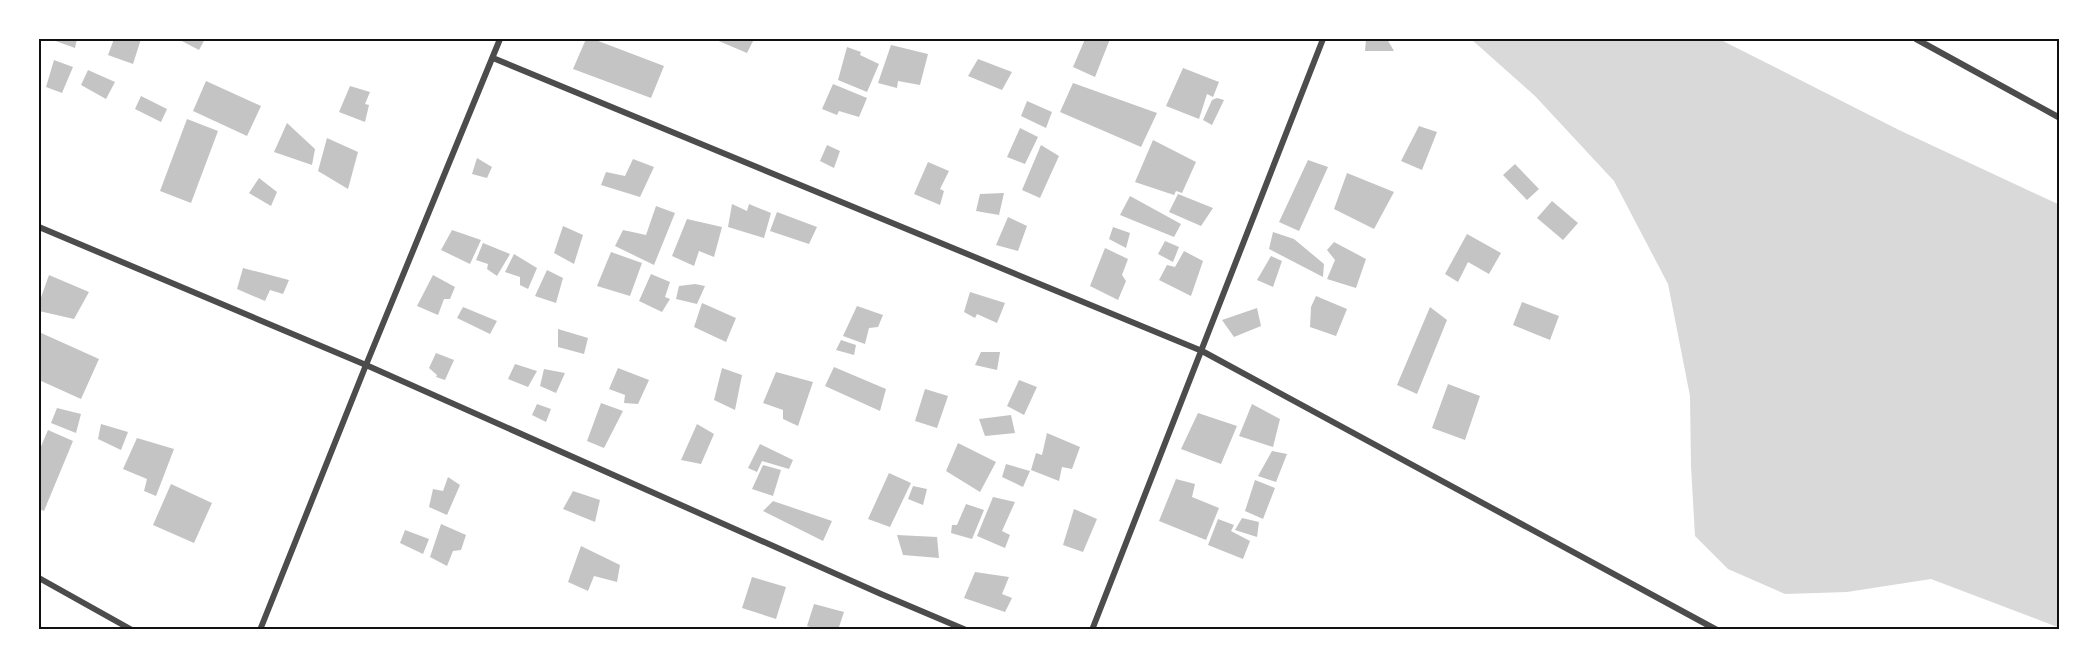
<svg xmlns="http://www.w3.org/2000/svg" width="2099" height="669" font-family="Literata,serif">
	<rect width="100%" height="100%" fill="#fff"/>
	<path fill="#d9d9d9" d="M1471,39H1719L1899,130L2060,205V628L1931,579L1847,592L1785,594L1728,569L1695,536L1691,466L1690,396L1668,284L1614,181L1535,96Z"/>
	<path fill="#c4c4c4" d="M50,39H77L75,48Z
		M114,39H141L133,64L108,55Z
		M178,39H205L199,50Z
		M586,39H593L664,66L651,98L573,69Z
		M714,39H754L747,53Z
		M1085,39H1110L1095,77L1073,67Z
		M1366,39H1387L1394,51H1365Z
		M891,45L928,54L920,85L898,81L897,88L878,83Z
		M847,47L861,52L860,55L879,64L867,92L838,80Z
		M978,59L1012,72L1002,90L968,76Z
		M54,60L73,67L62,93L46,87Z
		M1183,68L1219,82L1213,97L1207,94L1199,119L1166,106Z
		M88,70L115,82L106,99L81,85Z
		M206,81L261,106L247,136L193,111Z
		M1073,83L1157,113L1141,147L1060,112Z
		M833,84L867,98L859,117L839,111L837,115L822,109Z
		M350,86L370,92L365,104L369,105L365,122L339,112Z
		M141,96L167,109L161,122L135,109Z
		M1217,98L1224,100L1212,125L1203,120L1212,100Z
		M1027,101L1052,112L1046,128L1021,116Z
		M187,119L218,131L191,203L160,191Z
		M287,123L315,149L312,165L274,152Z
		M1419,126L1437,132L1422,170L1401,161Z
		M1020,128L1038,137L1025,164L1007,157Z
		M327,138L358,152L348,189L318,171Z
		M1153,140L1196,162L1182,193L1176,191L1174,195L1135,182Z
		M827,145L840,151L834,168L820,161Z
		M1041,145L1059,156L1040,198L1022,190Z
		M477,158L492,167L487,178L472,174Z
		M633,159L654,167L640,197L601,185L606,172L625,176Z
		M1308,160L1328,167L1299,231L1279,222Z
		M928,162L949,171L940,189L944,191L940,205L914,194Z
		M1515,164L1539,189L1527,200L1503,175Z
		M1347,173L1394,192L1374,229L1334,209Z
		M259,178L277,192L271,206L249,193Z
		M1004,193L999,215L976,211L980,194Z
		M1178,194L1213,208L1201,226L1169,212Z
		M1130,196L1181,224L1174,237L1120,215Z
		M1552,201L1578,223L1563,240L1537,218Z
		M732,204L747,211L749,204L771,213L764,238L728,227Z
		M656,206L675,213L654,265L615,246L623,230L646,235Z
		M777,212L817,227L809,244L770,231Z
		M1008,217L1027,226L1018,251L996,245Z
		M687,219L722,227L714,257L699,251L694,266L672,256Z
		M563,226L583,235L574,264L554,253Z
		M1113,227L1130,233L1126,248L1109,239Z
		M452,230L481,240L470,264L441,250Z
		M1273,232L1294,239L1324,264L1323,277L1269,249Z
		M1467,234L1501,253L1489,274L1468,262L1458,282L1445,274Z
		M1165,241L1179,247L1173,262L1158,254Z
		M1334,242L1366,259L1356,288L1327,279L1335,260L1327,250Z
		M483,243L510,254L497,276L487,269L488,264L476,260Z
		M1105,248L1128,259L1122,275L1126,281L1118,300L1090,286Z
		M1184,251L1203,261L1191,296L1159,280L1167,265L1175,267Z
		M611,252L642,263L630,296L597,286Z
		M514,254L537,268L528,289L520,285V277L505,272Z
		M1271,256L1282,261L1273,287L1257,280Z
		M243,268L289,280L283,294L270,290L265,301L237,289Z
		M547,270L563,278L556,303L535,296Z
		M651,274L670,282L665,297L670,299L662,312L639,301Z
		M49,275L89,292L74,319L39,311V303Z
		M433,275L455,287L450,299H444L438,315L417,306Z
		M695,284L705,286L697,304L676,299L679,286Z
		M970,292L1005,303L997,323L977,314L975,318L964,312Z
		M1316,296L1347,309L1336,336L1310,327L1311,307Z
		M1522,302L1559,316L1550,340L1513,325Z
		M702,303L736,318L726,342L694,327Z
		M857,306L883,315L878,327L869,328L865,344L843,336Z
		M463,307L497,321L490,334L457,318Z
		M1430,307L1447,320L1417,394L1397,385Z
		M1257,308L1261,326L1234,337L1222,320Z
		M558,329L588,338L584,354L558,347Z
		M39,332L99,359L81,399L39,380Z
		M841,340L856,345L854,355L836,350Z
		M981,352H1000L997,370L975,365Z
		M436,353L454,360L445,380L436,377L437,375L429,368Z
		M515,364L537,371L528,387L508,379Z
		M834,367L886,389L880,411L825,386Z
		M618,368L649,380L638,404L624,403L625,395L609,389Z
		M722,368L742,375L735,410L714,400Z
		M544,369L565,373L556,393L540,386Z
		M776,372L813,382L798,426L783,419V410L763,403Z
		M1019,380L1037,387L1024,415L1007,406Z
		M1448,384L1480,396L1465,440L1432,428Z
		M925,389L948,396L937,428L915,421Z
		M601,403L623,411L604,448L587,441Z
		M537,404L551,409L546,422L532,415Z
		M1252,404L1280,419L1273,447L1239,436Z
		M57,408L81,414L76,433L51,423Z
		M1198,413L1237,426L1221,464L1181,449Z
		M1011,415L1015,433L985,436L979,419Z
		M101,424L128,432L121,450L98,439Z
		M697,424L714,434L701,464L681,460Z
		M48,430L73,441L44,511L39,509V451Z
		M1047,433L1080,447L1072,469L1062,467L1059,481L1031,470L1036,453L1042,455Z
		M137,438L174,449L156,496L144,491L147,479L123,469Z
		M958,443L996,462L980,492L946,471Z
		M760,444L793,460L789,469L762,461L757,472L748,468Z
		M1272,451L1287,454L1276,482L1258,476Z
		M1006,464L1030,471L1023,487L1002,477Z
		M763,465L781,470L773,496L752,489Z
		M889,473L911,483L890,527L868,519Z
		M448,477L460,485L447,515L429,507L433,489L443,491Z
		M1176,479L1195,484L1192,497L1219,508L1206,540L1159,521Z
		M1255,480L1275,488L1263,519L1245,511Z
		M171,484L212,503L194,543L153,525Z
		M913,486L927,489L923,505L908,499Z
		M573,491L600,500L595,522L563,509Z
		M993,497L1015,502L1002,531L1010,535L1005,548L977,536Z
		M773,501L832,521L823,541L763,511Z
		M966,504L984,510L972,539L951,533L952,525H957Z
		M1074,509L1097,519L1083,552L1063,545Z
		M1242,518L1259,522L1257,537L1235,530Z
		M1218,519L1234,525L1231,531L1250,541L1243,559L1208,545Z
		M441,524L466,535L461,550L453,551L447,566L430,557Z
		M405,530L429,539L423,554L400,543Z
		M897,535L937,537L939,558L903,555Z
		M581,546L620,565L617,582L594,576L588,591L568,582Z
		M975,572L1009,577L1002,594L1012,598L1005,612L964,598Z
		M752,577L786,587L776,619L742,608Z
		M814,604L844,612L838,630H820L807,626Z"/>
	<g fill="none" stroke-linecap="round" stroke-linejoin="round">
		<path stroke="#4c4c4c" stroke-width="6" d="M1916,39L2060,118
			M493,58L1202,351L1717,630
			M39,227L366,365L881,594L966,630
			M39,578L132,630
			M260,630L366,365L500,39
			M1092,630L1323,39"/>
	</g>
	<rect width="2099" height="669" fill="none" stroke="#ffffff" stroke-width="81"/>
	<rect x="40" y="40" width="2018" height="588" fill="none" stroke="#111" stroke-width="2"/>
</svg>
